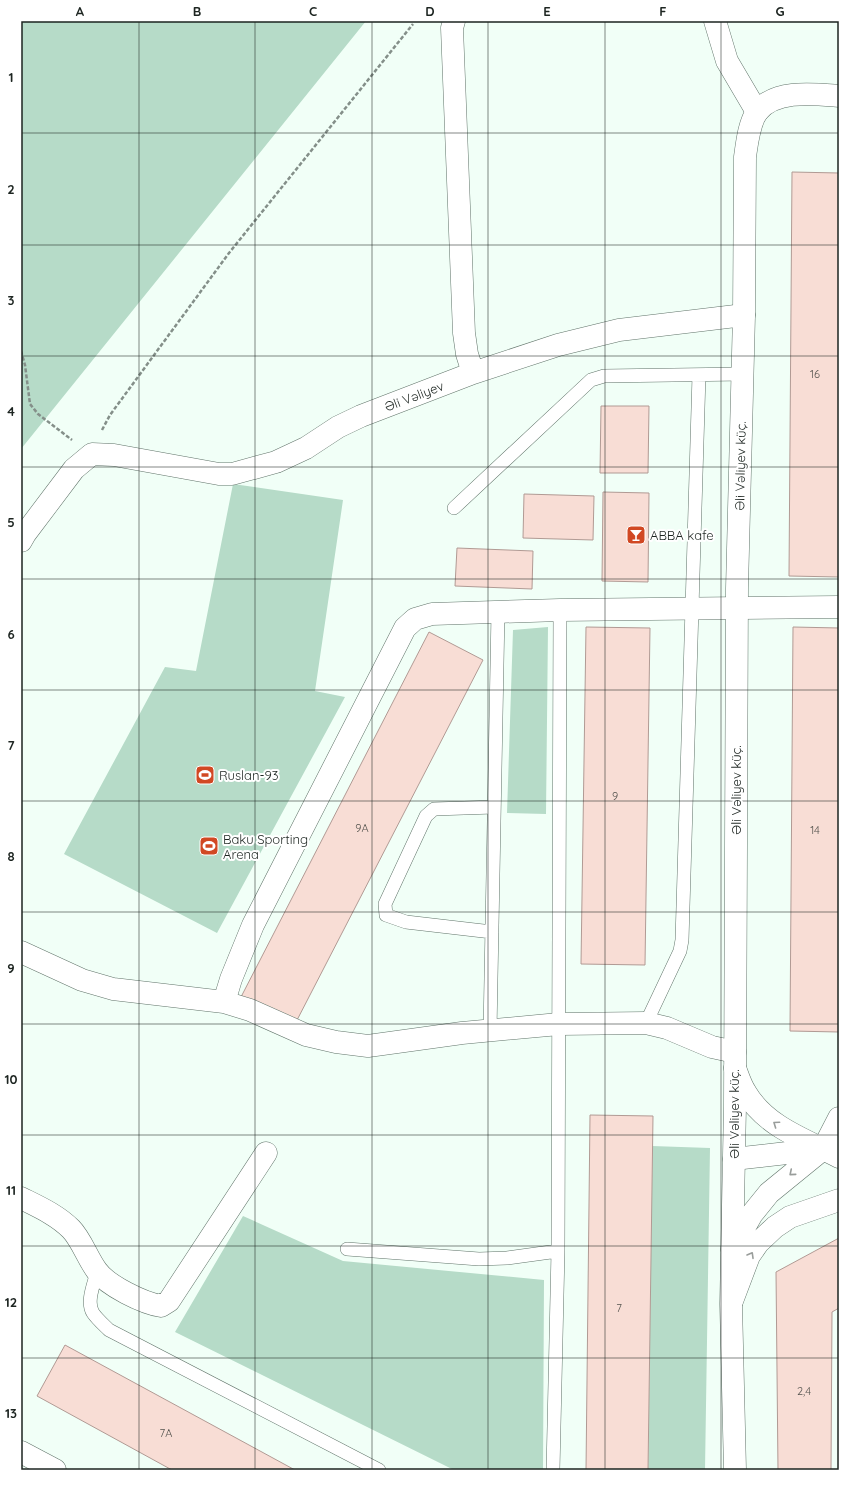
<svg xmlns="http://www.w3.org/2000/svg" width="860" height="1491" font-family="Quicksand,sans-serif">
	<rect width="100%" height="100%" fill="#f1fff7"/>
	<path fill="#b6dbc8" d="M21,21H366L21,449Z
		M233,484L343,500L315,691L345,697L217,933L64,854L165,667L196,671Z
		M548,627L546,814L507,813L513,630Z
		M652,1146L710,1148L705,1470H648Z
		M243,1216L343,1261L544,1280L543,1470H454L175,1332Z"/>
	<path fill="#f8ddd5" stroke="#b19a94" d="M792,172L839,173V577L789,576Z
		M601,406H649L648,473H600Z
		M603,492L649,493L648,582L602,581Z
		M524,494L594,496L593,540L523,538Z
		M457,548L533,551L532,589L455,586Z
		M586,627L650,628L645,965L581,964Z
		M793,627L839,628V1032L790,1031Z
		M429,632L483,660L295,1024L241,997Z
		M590,1115L653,1116L648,1470H586Z
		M839,1238V1308L832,1312L831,1470H778L776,1272Z
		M65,1345L295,1470H172L37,1396Z"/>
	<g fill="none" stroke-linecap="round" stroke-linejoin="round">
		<g stroke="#61746a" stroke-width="14">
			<path id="lane" d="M454,508L591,380L604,376L742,374
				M492,932L406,922L386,915L385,904L426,816L434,809L494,807
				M646,1023L680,951L682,940L699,375
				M490,1031L498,612
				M347,1249L479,1259L507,1258L558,1251
				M97,1272C94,1284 86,1302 93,1313C97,1319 104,1325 109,1330L379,1470
				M553,1470L558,1251L560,610"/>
		</g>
		<g stroke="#61746a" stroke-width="23">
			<path id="street" d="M454,21L452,28L464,333L467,354L473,373
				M715,21L727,61L757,112
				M21,541L25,534L74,469L92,454L114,455L219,474H232L276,462L306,448L338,427L361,416L473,373L558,345L619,330L744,315
				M21,952L82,980L113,989L224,1002L250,1010L306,1035L336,1042L368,1046L462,1033L559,1024L646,1023L667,1028L712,1047L735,1052
				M224,1002L231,979L253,925L405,628L415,619L432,614L560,610L839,607
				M735,1068C738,1076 741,1086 746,1093C766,1127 806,1140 839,1157
				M734,1159L822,1149
				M21,1198C39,1207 57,1215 71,1229C81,1239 88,1259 97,1271C108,1286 143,1303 161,1306L169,1301L266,1153
				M732,1249L752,1214L769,1193L823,1149L839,1118
				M732,1301L749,1256L758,1243L775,1227L790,1217L839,1200"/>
		</g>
		<g stroke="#61746a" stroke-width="23">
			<path id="secondary" d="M735,1470L731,1304L735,1106L737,588L744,315L745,157C747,143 749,123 757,112C775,89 814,94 839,96"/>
		</g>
		<g stroke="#61746a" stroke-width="23">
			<path id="primary" d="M21,1452L55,1470"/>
		</g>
		<path stroke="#848f89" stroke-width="2.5" stroke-dasharray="4 2" stroke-linecap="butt" d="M21,351L25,365L30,404L38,414L72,440
			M102,430L110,415L229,253L413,24"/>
		<use href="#lane" stroke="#fff" stroke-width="13"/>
		<use href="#street" stroke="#fff" stroke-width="22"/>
		<use href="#secondary" stroke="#fff" stroke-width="22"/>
		<use href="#primary" stroke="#fff" stroke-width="22"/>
	</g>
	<defs><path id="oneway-chevron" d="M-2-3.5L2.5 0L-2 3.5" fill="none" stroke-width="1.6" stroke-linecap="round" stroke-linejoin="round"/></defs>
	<g stroke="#999d9b">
		<use href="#oneway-chevron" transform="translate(776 1124) rotate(-145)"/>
		<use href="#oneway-chevron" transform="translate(792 1173) rotate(140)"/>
		<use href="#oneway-chevron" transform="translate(751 1255) rotate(-60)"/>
	</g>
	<path fill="none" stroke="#1d2521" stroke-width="1" stroke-opacity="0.55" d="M139,21V1470M255,21V1470M372,21V1470M488,21V1470M605,21V1470M721,21V1470M21,133H839M21,245H839M21,356H839M21,467H839M21,579H839M21,690H839M21,801H839M21,912H839M21,1024H839M21,1135H839M21,1246H839M21,1358H839"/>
	<defs>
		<g id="bar-square" transform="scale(1)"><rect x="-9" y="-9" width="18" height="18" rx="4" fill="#d14823" stroke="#fff"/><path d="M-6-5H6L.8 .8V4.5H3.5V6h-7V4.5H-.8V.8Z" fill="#fff"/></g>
		<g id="stadium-square" transform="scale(1)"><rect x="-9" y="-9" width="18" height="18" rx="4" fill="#d14823" stroke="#fff"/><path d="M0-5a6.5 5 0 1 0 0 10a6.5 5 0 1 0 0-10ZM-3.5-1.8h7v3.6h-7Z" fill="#fff"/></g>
	</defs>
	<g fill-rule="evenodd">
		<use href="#bar-square" x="636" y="535"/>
		<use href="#stadium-square" x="205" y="775"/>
		<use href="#stadium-square" x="209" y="846"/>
	</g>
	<g text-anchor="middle" stroke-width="4" stroke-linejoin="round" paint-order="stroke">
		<g font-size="11" fill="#54534e">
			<text x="815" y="378">16</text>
			<text x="615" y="800">9</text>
			<text x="362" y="832">9A</text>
			<text x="815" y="834">14</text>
			<text x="619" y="1312">7</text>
			<text x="804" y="1395">2,4</text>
			<text x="166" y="1437">7A</text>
		</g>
		<g font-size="13" fill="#1d2521" stroke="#fff">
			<text transform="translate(414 396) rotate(-21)" y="5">Əli Vəliyev</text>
			<text transform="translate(740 466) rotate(-89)" y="5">Əli Vəliyev küç.</text>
			<text transform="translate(736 790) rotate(-90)" y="5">Əli Vəliyev küç.</text>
			<text transform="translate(734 1114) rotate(-90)" y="5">Əli Vəliyev küç.</text>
		</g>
		<g font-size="13" fill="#1d2521" stroke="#fff" text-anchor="start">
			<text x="650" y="540">ABBA kafe</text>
			<text x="219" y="780">Ruslan-93</text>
			<text x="223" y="844">Baku Sporting<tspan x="223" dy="15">Arena</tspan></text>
		</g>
	</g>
	<rect width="860" height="1491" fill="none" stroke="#ffffff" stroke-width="44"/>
	<rect x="22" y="22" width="816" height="1447" fill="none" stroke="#1d2521" stroke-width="1.5"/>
	<g font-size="13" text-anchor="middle" font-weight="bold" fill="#1d2521">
		<text x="80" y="16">A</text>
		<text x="197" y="16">B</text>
		<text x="313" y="16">C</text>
		<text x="430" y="16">D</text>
		<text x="547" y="16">E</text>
		<text x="663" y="16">F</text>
		<text x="780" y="16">G</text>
		<text x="11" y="82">1</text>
		<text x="11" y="194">2</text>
		<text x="11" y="305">3</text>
		<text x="11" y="416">4</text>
		<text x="11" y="527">5</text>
		<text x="11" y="639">6</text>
		<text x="11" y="750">7</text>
		<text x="11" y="861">8</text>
		<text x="11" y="973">9</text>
		<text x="11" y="1084">10</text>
		<text x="11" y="1195">11</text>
		<text x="11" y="1307">12</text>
		<text x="11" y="1418">13</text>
	</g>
</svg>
